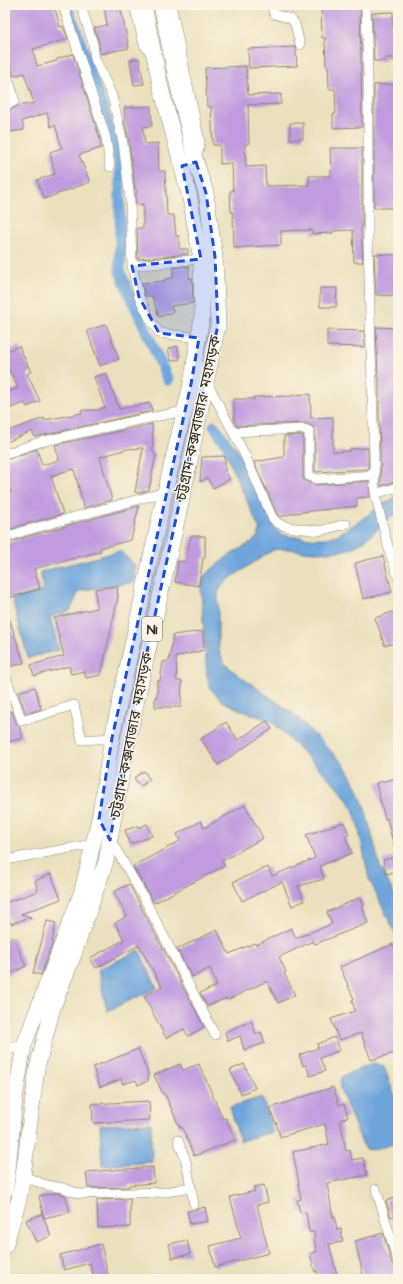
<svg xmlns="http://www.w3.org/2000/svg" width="403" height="1284" font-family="'Architects Daughter','Noto Sans Bengali',sans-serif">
	<rect width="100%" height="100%" fill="#fcf5e5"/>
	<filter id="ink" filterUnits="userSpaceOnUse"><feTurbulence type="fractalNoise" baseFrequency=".025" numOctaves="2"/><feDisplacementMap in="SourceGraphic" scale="8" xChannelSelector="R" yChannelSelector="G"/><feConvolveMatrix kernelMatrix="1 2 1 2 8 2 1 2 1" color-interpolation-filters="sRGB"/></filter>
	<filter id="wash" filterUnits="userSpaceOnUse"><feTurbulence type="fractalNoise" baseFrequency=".012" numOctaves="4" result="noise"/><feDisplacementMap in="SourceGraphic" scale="16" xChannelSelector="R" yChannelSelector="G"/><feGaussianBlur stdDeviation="0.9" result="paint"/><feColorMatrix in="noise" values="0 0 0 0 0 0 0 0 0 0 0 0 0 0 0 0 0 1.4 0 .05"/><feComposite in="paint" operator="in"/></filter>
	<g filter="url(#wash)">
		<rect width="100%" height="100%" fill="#ebe0bd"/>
		<path fill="#6ea5dc" stroke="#4c6884" d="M227,444H232L235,446L275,528C282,536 289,537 300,537C311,538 325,540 336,535C358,525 376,506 398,496V513C382,522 371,539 354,547C338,554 318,552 301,551C292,549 283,548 273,550L229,579L222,586L218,593V638L219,651L224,663L237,674L295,715L343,763L356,785L365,808L380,866L398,902V939L369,879L358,825L353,809L345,796L333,782L271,721L243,711L222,701L211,689L207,676L201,591L203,579L206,574L228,556L252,542L258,536L260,530L225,452V448Z
			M120,551L135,565L134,582L79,591L70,611L50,617L59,650L28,658L12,599L44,590L40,572Z
			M139,950L157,988L107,1011L98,970Z
			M372,1064H378L384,1067L398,1104V1143L371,1150L366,1149L362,1143L340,1089V1083L341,1077L349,1073Z
			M262,1097L273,1132L240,1141L230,1107Z
			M151,1123L152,1162L102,1166L100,1125Z"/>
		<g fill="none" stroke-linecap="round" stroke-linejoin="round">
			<path stroke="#6ea5dc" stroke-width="11" d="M68,9L77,32L120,163V272L168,380
				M214,426L227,444L232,456"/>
		</g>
		<g id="blocks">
			<path fill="#c09bdf" d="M5,5H54L60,27L63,26L68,39L33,49L37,66L57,61V59L73,54L100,139L101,148L79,155L90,182L44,199L37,180L55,174L50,152L62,148L55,125L51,127L47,113L22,121L24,130L9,132L5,112L19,106L34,103L24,73L14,76L11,66L9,63L5,62Z
				M109,5H120L129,48L100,54L99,42L94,28L107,25L104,6Z
				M321,5H360L362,127L333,128V114H336L335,89H329L328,66H326L325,38H322Z
				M393,12V26H396V35H398V58H385V61H374L372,13Z
				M295,47L296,50L297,66L249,68L248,49Z
				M139,58L144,84L134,85L130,60Z
				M246,66L248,95L281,94V104L248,105L249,144H245L246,167L265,166L266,186L309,185V176H331L330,148H362V228L361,229L363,262H354L353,230L333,231V233L312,234V230L281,231V245L234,248L233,212H231L230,191H233L232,163L220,164V145H213L211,106L207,107L205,68Z
				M398,84V208H374V85Z
				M151,106L152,126L143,127L145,144L158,143L159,171H165L167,215H174L176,236H179V249H188V254L138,259L137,228H143V204L136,205V189H135L129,142L125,124L124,108Z
				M290,123H303V139H290Z
				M374,254L398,255V296L376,295Z
				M189,266V278H192L193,303L171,306L173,312L159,317L152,296H145L142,283L165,281V279L173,278V268Z
				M320,288H337L336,307H320Z
				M106,324L119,359L100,366L87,331Z
				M376,327L398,328V479L397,481L381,486L379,411V377H378Z
				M327,330L364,331L365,347L327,346Z
				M19,346L31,372L27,374L40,401L27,407L25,403L5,410V393L18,388L5,361V352Z
				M177,346L180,359L171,361L168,349Z
				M106,373L119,409L150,403L152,411L35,437L32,431L5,443V432L44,418L45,420L82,413L81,410H100V408H105L94,377Z
				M310,394L311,418L333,417V452L350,451V449L368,448V469L315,472V431L314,427L306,423L237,426L234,421V399H254V397L293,396V395Z
				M152,424L153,453L156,454L149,490L139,493L135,492L143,448L127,449L100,457L112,500L84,508L74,469L66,471L51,476L63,514L22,525L5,532V495L11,493L5,474V460L37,449L42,465L59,460L55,445Z
				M303,435V476L304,480L316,485L369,481L370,497L357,498V506L294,513L280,517L277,514L254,462L284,457V436Z
				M225,456V470L230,479L213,488L207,478L200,482L202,457Z
				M139,506L131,540L100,548L101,551L34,569L40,589L5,599V572L8,571L5,563V544L26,537Z
				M191,536H205V558H203L199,586L175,582L178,561L186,562Z
				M383,556L392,592L363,599L355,563Z
				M117,586L118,597L101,675L86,678L84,671L71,674L69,666L34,676L31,665L64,656L54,618L97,608L95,589Z
				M398,610V642L385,646L375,618Z
				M5,612H7L24,663L5,668Z
				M203,631L204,650L176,657L177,681H182L181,707H155V697H157V681H160L163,662L169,661L173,635Z
				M35,687L41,709L26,714L18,692Z
				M12,711L16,723L19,726L23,738L5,743V712Z
				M267,721L272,729L218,765L201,739L226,722L238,740Z
				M144,771L150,780L140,786L134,778Z
				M397,778L398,850H395L387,818L385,819L376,783Z
				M245,805L263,838L222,861L224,866L154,903L133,866L180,841L177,834L201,821L204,828Z
				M344,822L349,835L345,836L352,853L320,866L324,879L298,886L304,901L292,906L282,882L242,901L233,882L268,867L272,876L315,858L306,835Z
				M147,824L152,836L130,844L125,830L138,826L139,828Z
				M396,857L398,871L386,874L383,860Z
				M51,874L61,899L21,914L31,917L11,924L5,908V903L38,891L35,881Z
				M129,884L204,1027L188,1036L184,1029L166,1038L144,996L162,987L139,945L96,968L90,958L124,940L115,923L127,916L114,892Z
				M361,897L364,906L362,907L368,923L315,944L313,941L279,957L286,972L284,973L295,995L278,1003L267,981L227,1000L226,998L207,1006L200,993L217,986L210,968L192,977L177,949L217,930L229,954L255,943L256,945L291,928L296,938L332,924L327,912Z
				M47,921L56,923L52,941L53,942L41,975L33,973Z
				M13,937L26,966L5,976V941Z
				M393,944L398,954V1052L371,1060L361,1033L339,1040L331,1019L355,1011L352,1000L354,999L340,967Z
				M251,1021L256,1034L261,1032L265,1043L244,1050L240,1036L228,1041L225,1032Z
				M335,1037L340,1050L320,1058L325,1071L310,1076L306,1065L303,1066L299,1055L318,1048L317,1044Z
				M138,1049L148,1073V1081L138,1085L136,1080L123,1084L121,1079L100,1087L93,1067Z
				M180,1064L183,1070L199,1064L223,1119L226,1118L235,1140L194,1156L182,1127L180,1128L165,1094H163L154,1075Z
				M244,1064L255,1088L241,1094L230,1070Z
				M333,1087L339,1105L344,1104L348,1117L340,1120L346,1151L350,1150L352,1160L363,1158L367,1175L327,1183L333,1217H335L337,1230L341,1229L343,1242L329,1244L338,1279H319L317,1271L315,1272L310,1254L316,1252L314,1232H309L306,1212L300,1213L297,1200L301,1199L298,1184H299L293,1152L329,1144L325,1124L280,1137L276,1122H275L270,1108Z
				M149,1101L150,1120L93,1123L92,1104Z
				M153,1167L154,1183L129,1185V1187L88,1188L86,1172Z
				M264,1185L268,1202L257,1205L269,1253L215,1267L210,1246L241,1238L230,1197L255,1191L254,1187Z
				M57,1193L65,1195L70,1212L44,1218L39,1196Z
				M398,1197V1215L391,1217L386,1201Z
				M130,1199V1227L98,1228L97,1200Z
				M205,1207L208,1221L190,1224L187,1211L195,1210Z
				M42,1214L51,1236L36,1242L26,1220Z
				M383,1233L392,1264L396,1268L398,1277L392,1279H364L355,1241Z
				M187,1240L190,1254L172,1258L169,1244Z
				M101,1244L109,1279H94L90,1263L64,1270L60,1255Z"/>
		</g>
	</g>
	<g filter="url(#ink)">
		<use href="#blocks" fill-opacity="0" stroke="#8b8674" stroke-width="1"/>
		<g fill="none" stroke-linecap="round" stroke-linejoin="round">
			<g stroke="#8b8674" stroke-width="10">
				<path id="minor" d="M63,5L106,138L110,167
					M81,5L93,44L95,59L112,96L123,143L130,200L132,266L139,297L150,319L159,333L199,338
					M134,5L144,45L153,56
					M171,5L200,142L199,149L194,151
					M272,5L274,14L291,19L295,24L300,45
					M366,5L368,76V241L375,494L389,550L398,577
					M5,68L15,101L5,106
					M132,266L201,259
					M207,382L244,453L272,517L277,523L288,527L319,531L346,524
					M233,432L304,429L309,431V476L316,479L375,475
					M5,454L40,442L134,421L184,411
					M375,494L398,487
					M5,538L24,531L165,492
					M5,675L22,721L74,705L82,740L112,738
					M110,839L143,896L215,1035
					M5,860L93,844
					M178,1140L186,1161L194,1204
					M23,1176L46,1185L63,1188L80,1194L167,1192L190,1187
					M376,1189L398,1262"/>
			</g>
			<g stroke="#8b8674" stroke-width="12">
				<path id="tertiary" d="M5,1049L24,1045
					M5,1088L15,1098"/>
			</g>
			<g stroke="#8b8674" stroke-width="16">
				<path id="trunk" d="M5,1191L8,1171L15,1098L24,1045L82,891L99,819L112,738L165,492L191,384L202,317L201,259L190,198L160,84L144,5
					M5,1246L19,1199L23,1176L37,1068L53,1007L73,957L106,861L127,744L183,494L218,325L215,257L206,193L196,162L176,78L161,5"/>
			</g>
			<use href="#minor" stroke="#fff" stroke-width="9"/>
			<use href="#tertiary" stroke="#fff" stroke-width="11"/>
			<use href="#trunk" stroke="#fff" stroke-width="15"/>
		</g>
	</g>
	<path fill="#1d4ed8" fill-opacity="0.2" stroke="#1d4ed8" stroke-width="3" stroke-dasharray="8 5" stroke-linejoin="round" d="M196,162L206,193L215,257L218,325L127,744L110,840L99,819L112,738L191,384L199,338L159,333L139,297L132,266L201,259L182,166Z"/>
	<g text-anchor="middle" stroke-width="3" stroke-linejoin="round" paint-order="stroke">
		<rect fill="#fcf5e5" stroke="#6a6863" stroke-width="1" x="142" y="617" width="20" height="24" rx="3"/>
		<g font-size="14" font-weight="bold" fill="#2b2b2b">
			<text x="152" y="634">N1</text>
		</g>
		<g font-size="15" fill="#2b2b2b" stroke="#fcf5e5">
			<text transform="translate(198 418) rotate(-78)" y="5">চট্টগ্রাম-কক্সবাজার মহাসড়ক</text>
			<text transform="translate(131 735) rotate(-79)" y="5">চট্টগ্রাম-কক্সবাজার মহাসড়ক</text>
		</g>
	</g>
	<rect width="403" height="1284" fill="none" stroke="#fcf5e5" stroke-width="20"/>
</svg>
